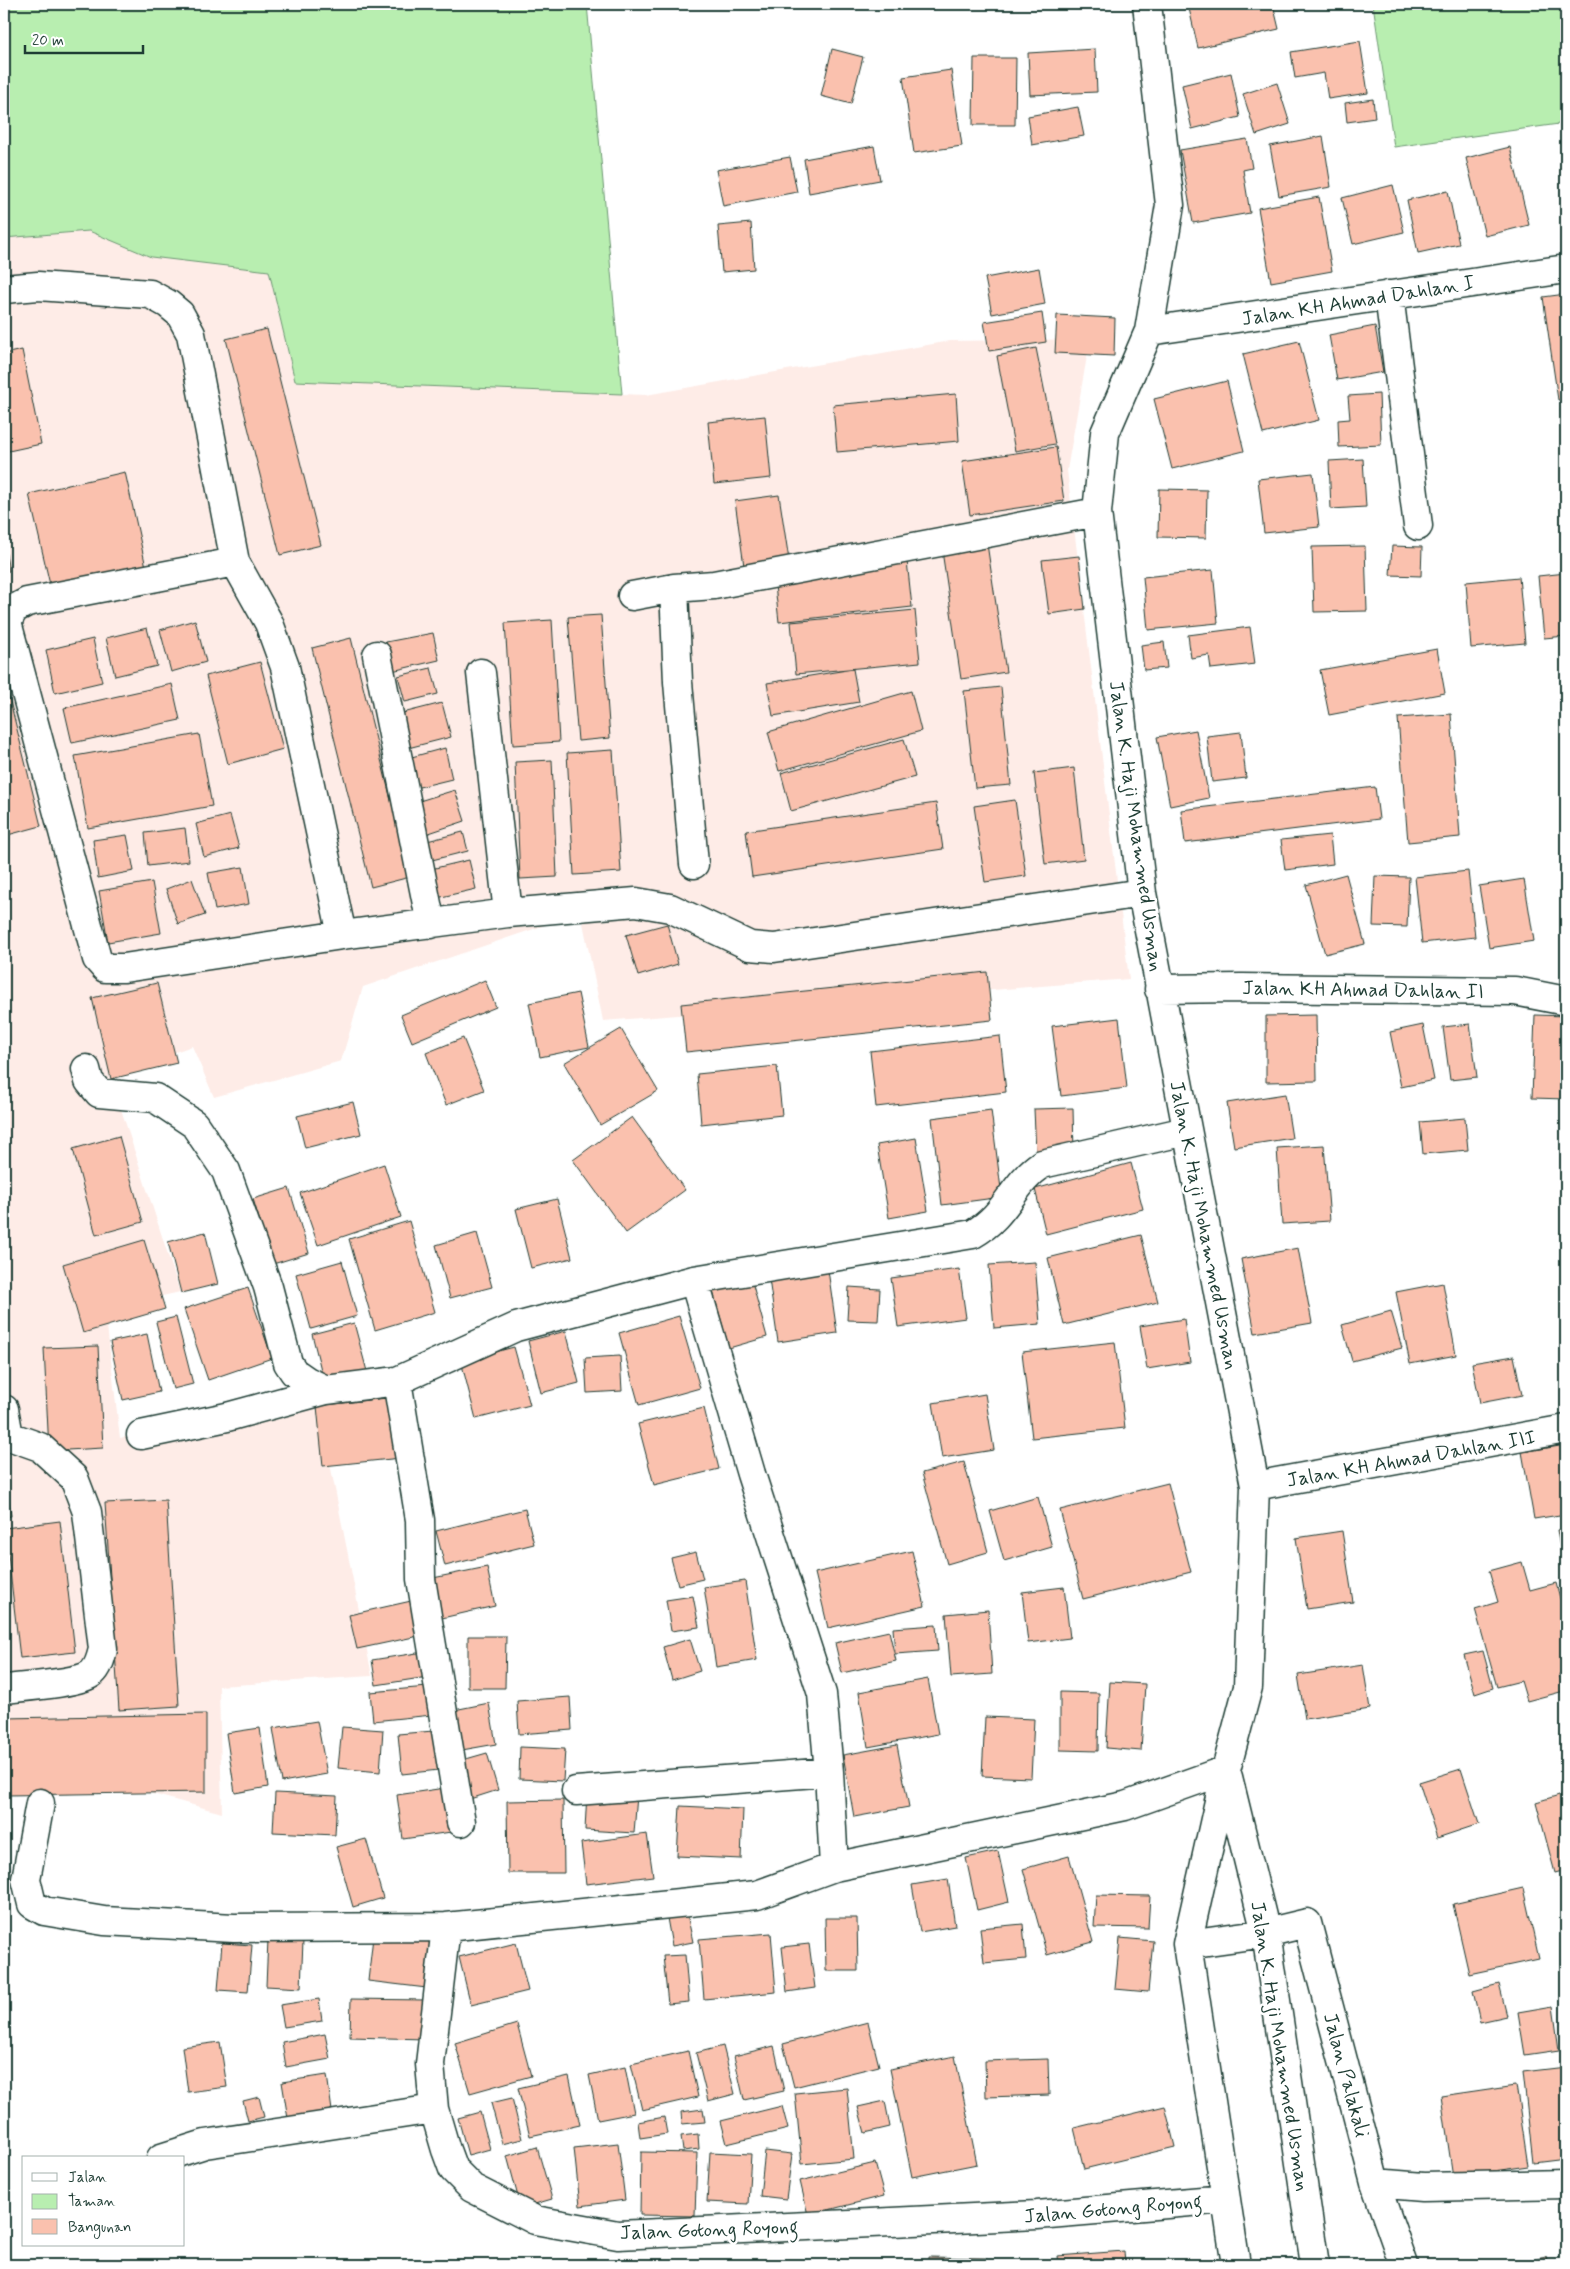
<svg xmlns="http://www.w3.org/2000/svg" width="1570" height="2269" font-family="Mynerve,sans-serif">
	<rect width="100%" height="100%" fill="#fff"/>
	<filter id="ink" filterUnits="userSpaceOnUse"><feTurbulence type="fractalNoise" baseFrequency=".02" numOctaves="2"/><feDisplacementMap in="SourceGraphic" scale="10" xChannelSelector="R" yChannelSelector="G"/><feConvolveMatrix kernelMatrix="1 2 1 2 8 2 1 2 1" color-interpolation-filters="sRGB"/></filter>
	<g filter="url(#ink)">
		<path fill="#feece7" d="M90,231L151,257L269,271L295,381L646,395L950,341L1090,339L1067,470L1129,979L603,1021L581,913L363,987L341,1061L214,1097L192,1046L110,1075L180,1292L105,1309L120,1438L316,1393L372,1676L219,1686L222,1813L65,1770L52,1735L4,1737V238Z"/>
		<path fill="#b8eeb0" stroke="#6c9672" d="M4,4H587L622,394L295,381L269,271L151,257L89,231L4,238Z
			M1373,4H1566V123L1394,147Z"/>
		<path fill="#fac1ae" stroke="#1f3d34" d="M1188,4H1273L1279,29L1198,48Z
			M1301,4H1340L1302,8Z
			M1360,41L1368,93L1328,99L1324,73L1295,78L1291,52Z
			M832,49L863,57L851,104L821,96Z
			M1095,49L1097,92L1030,95L1028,53Z
			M974,58H1016L1015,125H973Z
			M951,70L962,146L914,153L903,77Z
			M1231,73L1240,117L1192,129L1182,85Z
			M1277,83L1290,124L1256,135L1243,94Z
			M1373,99L1375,118L1347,122L1345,103Z
			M1078,107L1084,136L1032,145L1028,116Z
			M1323,136L1331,187L1279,196L1270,146Z
			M1247,139L1252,168L1243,170L1250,213L1193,223L1180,150Z
			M874,146L880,180L809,193L804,159Z
			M1510,147L1529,225L1485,236L1466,158Z
			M790,157L797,192L723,206L716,170Z
			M1393,185L1404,232L1353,244L1342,198Z
			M1448,191L1459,244L1418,253L1407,200Z
			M1319,197L1332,271L1271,282L1258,208Z
			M751,223L754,269L722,272L718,226Z
			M1039,268L1045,304L992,314L985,278Z
			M1566,294V399L1558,400L1543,297Z
			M1042,313L1046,342L989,351L984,322Z
			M1057,315L1115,318L1114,356L1055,353Z
			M1375,326L1383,372L1337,380L1329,335Z
			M267,329L321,545L280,555L226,339Z
			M1299,341L1319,420L1263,434L1243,354Z
			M1036,348L1055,444L1015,451L997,356Z
			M22,350L41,444L4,452V354Z
			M1227,381L1244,451L1172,469L1154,399Z
			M956,394L959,441L837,452L833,405Z
			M1379,394L1381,445L1339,447L1338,420L1350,419L1348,396Z
			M1561,409H1566V427L1563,428Z
			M765,416L771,478L714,484L708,422Z
			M1566,436V468L1562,437Z
			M1056,447L1064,501L970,515L962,461Z
			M1363,459L1366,507L1331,509L1329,461Z
			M125,472L146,567L51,589L29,494Z
			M1313,473L1319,527L1264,533L1258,479Z
			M1159,489L1207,490L1206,538L1158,537Z
			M779,495L789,560L744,566L735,501Z
			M986,537L1006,672L961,679L941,544Z
			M4,544L9,571L4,572Z
			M1365,546L1367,611L1314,612L1312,547Z
			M1392,546L1422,547L1421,576L1390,575Z
			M1079,556L1085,609L1049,614L1042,560Z
			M907,561L912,607L779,622L774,576Z
			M1213,570L1218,623L1148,630L1143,577Z
			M1566,573V636L1544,638L1538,576Z
			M1519,577L1525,643L1471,648L1466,582Z
			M915,610L920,662L796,674L791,622Z
			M601,615L610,738L578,741L568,617Z
			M195,620L206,662L171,672L160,630Z
			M552,620L559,742L513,745L505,623Z
			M1250,627L1255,664L1211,669L1209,655L1191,658L1188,635Z
			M147,628L157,666L115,676L106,638Z
			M433,633L439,660L392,671L386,642Z
			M351,638L410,877L371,887L312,648Z
			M93,639L102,682L55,693L46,650Z
			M1164,642L1167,668L1144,670L1141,645Z
			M1437,649L1445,693L1329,715L1320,670Z
			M260,662L283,749L228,764L206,676Z
			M431,668L438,694L405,702L398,676Z
			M853,669L859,702L773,716L767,683Z
			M172,684L180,720L72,743L64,708Z
			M1001,687L1011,785L975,788L964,691Z
			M7,689L41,826L4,836V690Z
			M911,691L921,731L779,771L768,732Z
			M442,703L451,737L408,748L399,714Z
			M1451,714L1460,837L1408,842L1398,718Z
			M1196,730L1209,798L1170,806L1157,737Z
			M1241,732L1246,778L1212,782L1207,736Z
			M199,734L212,806L88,828L75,756Z
			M904,739L915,777L791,811L781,773Z
			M445,748L452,779L415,788L408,758Z
			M613,750L621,872L574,875L567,753Z
			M552,760L557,877L520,879L515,762Z
			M1074,768L1084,859L1045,864L1034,773Z
			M1375,787L1379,819L1185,843L1181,810Z
			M455,790L465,821L426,834L416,802Z
			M1015,800L1026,876L985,882L974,806Z
			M936,803L943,849L752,877L746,831Z
			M230,815L239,848L204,857L196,824Z
			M185,828L189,861L148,866L145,833Z
			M463,832L468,851L428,861L423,842Z
			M127,835L134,871L98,878L93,840Z
			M1330,835L1333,864L1285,870L1281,840Z
			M469,860L476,889L437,898L431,869Z
			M243,867L249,904L215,910L208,873Z
			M1468,871L1475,937L1422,943L1415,877Z
			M1346,874L1365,944L1325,954L1306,885Z
			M1375,876L1409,877L1407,927L1373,926Z
			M192,879L205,915L178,924L166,889Z
			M1524,879L1534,941L1489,948L1479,886Z
			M152,882L161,933L108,942L99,891Z
			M667,924L678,964L638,976L626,935Z
			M987,972L992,1020L686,1052L681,1004Z
			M485,980L496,1007L412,1042L401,1015Z
			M157,983L177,1063L111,1079L92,998Z
			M578,993L589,1047L540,1057L529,1003Z
			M1316,1015L1317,1081L1266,1082V1016Z
			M1535,1015L1566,1016V1099L1532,1098Z
			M1119,1018L1127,1088L1061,1096L1052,1026Z
			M1470,1024L1477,1077L1450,1080L1443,1027Z
			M1423,1025L1434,1080L1401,1087L1390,1032Z
			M621,1029L658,1091L600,1125L564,1063Z
			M1000,1036L1006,1092L876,1107L870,1051Z
			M463,1038L484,1090L446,1105L426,1053Z
			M777,1066L782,1115L701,1124L697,1074Z
			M1285,1094L1292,1138L1234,1147L1227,1103Z
			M353,1102L361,1134L305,1148L297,1116Z
			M1073,1108L1074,1153L1036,1154L1034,1109Z
			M991,1110L1002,1197L942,1205L932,1118Z
			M632,1117L685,1190L626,1233L573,1160Z
			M1465,1118L1468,1150L1423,1154L1420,1122Z
			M119,1136L143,1222L96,1235L73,1149Z
			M916,1138L928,1211L889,1218L877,1145Z
			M1324,1145L1330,1221L1282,1224L1277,1148Z
			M1131,1163L1143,1209L1046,1234L1035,1189Z
			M384,1164L401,1217L318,1245L300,1193Z
			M289,1188L309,1253L273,1264L253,1199Z
			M557,1199L572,1258L531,1268L516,1209Z
			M409,1221L435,1312L375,1330L349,1239Z
			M205,1232L218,1284L181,1293L168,1242Z
			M477,1233L492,1287L450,1298L436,1245Z
			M1141,1235L1158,1302L1064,1325L1048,1258Z
			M144,1240L165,1309L83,1333L63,1264Z
			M1298,1248L1312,1323L1255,1333L1241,1259Z
			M342,1261L357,1316L311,1329L296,1274Z
			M1035,1262L1040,1324L994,1328L989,1265Z
			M959,1269L966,1318L898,1327L891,1278Z
			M828,1270L837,1333L778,1342L769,1279Z
			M751,1278L767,1337L729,1348L712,1288Z
			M1443,1283L1456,1355L1410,1364L1396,1292Z
			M849,1287L880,1289L878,1321L847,1320Z
			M248,1288L272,1358L208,1380L184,1309Z
			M1391,1311L1402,1348L1352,1361L1342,1325Z
			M679,1316L700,1388L639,1405L619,1333Z
			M176,1317L193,1384L173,1389L156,1322Z
			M1184,1319L1190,1362L1147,1369L1140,1326Z
			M354,1323L368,1375L325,1386L312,1334Z
			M566,1331L579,1383L541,1393L528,1341Z
			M147,1334L159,1392L123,1400L110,1342Z
			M1115,1342L1125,1428L1032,1438L1022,1352Z
			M98,1346L103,1448L49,1451L44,1348Z
			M514,1347L530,1405L476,1419L461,1361Z
			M620,1356L622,1391L587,1393L585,1358Z
			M1514,1356L1522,1395L1480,1403L1472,1363Z
			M985,1394L994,1450L942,1458L933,1403Z
			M395,1397L401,1458L323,1466L317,1406Z
			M704,1408L719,1469L654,1485L638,1424Z
			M1566,1445V1514L1534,1519L1522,1452Z
			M964,1462L988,1552L947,1564L922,1473Z
			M4,1466L11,1516L4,1517Z
			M1168,1483L1191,1572L1083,1599L1060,1510Z
			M1038,1497L1052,1547L1004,1561L990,1511Z
			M166,1500L179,1706L119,1710L105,1503Z
			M525,1509L534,1544L445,1566L436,1531Z
			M60,1521L75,1652L20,1658L5,1528Z
			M1566,1528V1572H1564L1557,1530Z
			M1342,1531L1353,1602L1307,1609L1296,1538Z
			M912,1551L925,1606L828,1628L815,1573Z
			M696,1552L703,1579L678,1585L671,1558Z
			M1522,1562L1530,1590L1556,1583L1566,1621V1672L1559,1674L1564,1691L1527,1701L1521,1681L1497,1687L1475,1609L1498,1602L1489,1571Z
			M487,1567L495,1606L442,1618L433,1578Z
			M745,1581L757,1660L716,1667L704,1587Z
			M1064,1587L1070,1638L1028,1643L1022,1592Z
			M693,1596L699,1627L671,1631L666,1600Z
			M420,1599L428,1634L357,1649L349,1615Z
			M988,1610L992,1674L951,1677L946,1614Z
			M936,1625L938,1651L895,1654L893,1628Z
			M889,1631L896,1661L842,1673L835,1643Z
			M468,1636H506L505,1688H468Z
			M690,1639L700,1671L672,1680L663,1647Z
			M430,1651L434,1676L376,1685L372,1660Z
			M1483,1651L1493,1688L1475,1694L1464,1655Z
			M1363,1665L1370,1709L1305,1719L1298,1675Z
			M928,1679L938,1734L868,1747L859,1692Z
			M1110,1682L1145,1684L1141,1751L1106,1748Z
			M439,1686L442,1714L373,1721L370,1692Z
			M1060,1692L1099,1693L1098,1751L1060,1750Z
			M570,1697L572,1730L519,1734L517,1701Z
			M489,1703L496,1744L462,1750L454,1710Z
			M206,1714V1792L7,1795L6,1718Z
			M985,1717L1034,1719L1031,1778L982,1776Z
			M317,1721L327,1774L282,1782L273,1728Z
			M342,1727L383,1730L380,1772L338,1768Z
			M260,1728L268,1787L235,1793L226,1733Z
			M445,1730L448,1769L402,1774L398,1734Z
			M897,1745L909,1807L854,1817L843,1755Z
			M520,1747L565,1749L563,1781L519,1779Z
			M487,1753L498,1790L470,1799L459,1761Z
			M1461,1769L1479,1824L1437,1838L1419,1782Z
			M445,1788L451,1832L403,1839L397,1795Z
			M587,1792L637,1795L634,1833L585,1830Z
			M275,1793L337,1796L335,1835L273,1832Z
			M1566,1793V1870L1555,1873L1536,1802Z
			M563,1800L564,1873H508L507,1801Z
			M680,1806L743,1809L741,1859L677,1856Z
			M647,1834L653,1876L586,1884L581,1843Z
			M366,1839L383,1898L353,1907L336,1847Z
			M998,1851L1009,1902L977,1910L966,1858Z
			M1069,1856L1093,1942L1047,1955L1023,1869Z
			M948,1879L955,1926L920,1932L912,1885Z
			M1523,1888L1539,1959L1469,1974L1453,1904Z
			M1096,1895L1150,1896L1148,1928L1094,1927Z
			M687,1914L693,1942L672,1946L667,1918Z
			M825,1918H857L858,1971H826Z
			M1023,1924L1026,1959L984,1963L980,1928Z
			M374,1928L441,1935L435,1989L368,1981Z
			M771,1933L776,1992L704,1999L699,1939Z
			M1120,1938L1153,1941L1148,1992L1115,1989Z
			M268,1939L303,1941L301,1988L266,1986Z
			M222,1943L252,1945L248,1992L218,1990Z
			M516,1943L528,1991L471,2005L459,1957Z
			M809,1944L815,1988L787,1992L782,1947Z
			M685,1955L689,2002L668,2004L663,1956Z
			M1499,1984L1507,2016L1480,2022L1473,1991Z
			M319,1999L322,2021L284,2027L280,2005Z
			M351,1999L426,2000L425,2039L350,2037Z
			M1553,2006L1559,2050L1525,2055L1518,2012Z
			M868,2022L879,2066L794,2087L783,2044Z
			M517,2024L531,2076L470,2093L455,2043Z
			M325,2034L330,2059L286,2067L282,2042Z
			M220,2042L227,2087L188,2092L182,2047Z
			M723,2046L735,2094L708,2101L696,2053Z
			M774,2046L784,2091L744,2100L734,2056Z
			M688,2051L698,2097L642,2110L631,2064Z
			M955,2056L977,2164L912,2177L890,2069Z
			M1048,2059L1049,2095L986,2097L985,2061Z
			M625,2067L634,2113L598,2120L589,2075Z
			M1566,2067V2159L1533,2163L1523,2072Z
			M327,2075L333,2118L289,2125L282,2082Z
			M569,2076L580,2125L530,2136L518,2088Z
			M1516,2085L1528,2166L1453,2177L1441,2096Z
			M847,2088L854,2159L802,2164L795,2093Z
			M259,2097L264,2117L248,2121L243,2101Z
			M512,2098L522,2139L502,2144L491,2103Z
			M885,2101L890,2127L865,2133L858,2107Z
			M782,2106L788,2129L727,2144L721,2121Z
			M1165,2106L1175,2147L1084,2169L1074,2128Z
			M703,2109L705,2122L682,2124L681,2112Z
			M480,2112L490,2149L468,2155L458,2118Z
			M664,2117L667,2134L640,2138L638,2122Z
			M698,2134L699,2149L683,2151L681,2136Z
			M618,2143L625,2200L580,2206L574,2148Z
			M537,2147L552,2199L521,2208L507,2156Z
			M765,2151L792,2154L786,2199L760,2196Z
			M641,2152L697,2153L695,2216L640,2215Z
			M710,2152L751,2154L748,2204L707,2202Z
			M875,2163L884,2196L808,2215L800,2181Z
			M1124,2251L1125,2265H1058L1057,2256Z
			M928,2257L986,2258V2265H928Z
			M1547,2257L1549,2265H1509Z
			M1003,2262H1048V2265H1003Z"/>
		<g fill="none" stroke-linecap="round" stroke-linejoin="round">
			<g stroke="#1f3d34" stroke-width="31">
				<path id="minor" d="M1147,4L1170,205L1149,331L1105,433L1097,512L1142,893L1255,1486L1248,1687L1226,1770L1187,1944L1236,2265
					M4,289L38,286L150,294L168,304L180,314L191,334L235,562L269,623L285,667L342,935
					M1389,295L1418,526
					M1149,331L1566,269
					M235,562L27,602L14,609L7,622L97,959L105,968H124L342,935L508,913L636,902L670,908L750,946L774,948L1142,893
					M674,588L678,682L694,864
					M632,596L674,588L714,585L1097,512
					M377,655L431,924
					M481,673L508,913
					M1159,989L1242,988L1515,991L1566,1001
					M86,1069L89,1081L99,1093L155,1098L194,1124L226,1171L268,1287L288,1363L294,1372L307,1381L326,1390L397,1381L516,1327L694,1280L973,1234C1007,1215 1012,1184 1042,1164L1186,1131
					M694,1280L751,1474L822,1694L829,1772L834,1867
					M397,1381L420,1520L421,1579L461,1822
					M4,1409L9,1436L40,1447L74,1478L87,1512L103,1649C101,1657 99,1667 92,1673C81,1683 21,1687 4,1689
					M141,1435L227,1417L326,1390
					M1255,1486L1566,1429
					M1228,1777L1266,1933L1315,2265
					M576,1791L829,1772
					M40,1803L26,1879L32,1904L44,1911L104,1921L234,1928L446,1927L757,1895L834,1867L1125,1806L1226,1770
					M446,1927L430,2064L434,2109L446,2150L453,2169L472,2188L535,2220L618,2235L1037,2215L1226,2199
					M1187,1944L1266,1933L1307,1923L1375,2183L1404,2265
					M161,2158L205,2144L434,2109
					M1375,2183L1423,2187L1566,2184"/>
			</g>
			<use href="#minor" stroke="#fff" stroke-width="28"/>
		</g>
	</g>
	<g text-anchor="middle" stroke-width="5" stroke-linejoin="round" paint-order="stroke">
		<g font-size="20" fill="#1f3d34" stroke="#fff">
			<text transform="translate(1358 300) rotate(-9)" y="7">Jalan KH Ahmad Dahlan I</text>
			<text transform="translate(1137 826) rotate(82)" y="7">Jalan K. Haji Mohammed Usman</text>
			<text transform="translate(1363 989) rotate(1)" y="7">Jalan KH Ahmad Dahlan II</text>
			<text transform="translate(1205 1225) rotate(79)" y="7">Jalan K. Haji Mohammed Usman</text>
			<text transform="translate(1411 1458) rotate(-10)" y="7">Jalan KH Ahmad Dahlan III</text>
			<text transform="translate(1281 2046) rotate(81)" y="7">Jalan K. Haji Mohammed Usman</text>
			<text transform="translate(1347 2075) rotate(75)" y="7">Jalan Palakali</text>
			<text transform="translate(1113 2208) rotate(-5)" y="7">Jalan Gotong Royong</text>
			<text transform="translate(709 2229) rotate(-2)" y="7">Jalan Gotong Royong</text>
		</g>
	</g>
	<rect width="1570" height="2269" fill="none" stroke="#fff" stroke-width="20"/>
	<rect x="10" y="10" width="1550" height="2249" fill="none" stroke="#1f3d34" stroke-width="2" filter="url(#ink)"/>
	<rect x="22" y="2156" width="162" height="90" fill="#ffffff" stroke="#a5b1ae"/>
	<rect x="32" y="2173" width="25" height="8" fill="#ffffff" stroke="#a5b1ae"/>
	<text x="68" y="2182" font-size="15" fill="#1f3d34">Jalan</text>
	<rect x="32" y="2194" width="25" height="15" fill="#b8eeb0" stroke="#a5b1ae"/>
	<text x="68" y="2206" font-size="15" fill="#1f3d34">Taman</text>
	<rect x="32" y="2219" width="25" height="15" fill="#fac1ae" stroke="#a5b1ae"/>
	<text x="68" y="2232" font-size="15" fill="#1f3d34">Bangunan</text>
	<path d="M25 45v8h118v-8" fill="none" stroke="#1f3d34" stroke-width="2.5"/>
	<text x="32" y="45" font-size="15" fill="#1f3d34" stroke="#ffffff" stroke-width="4" paint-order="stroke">20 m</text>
</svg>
